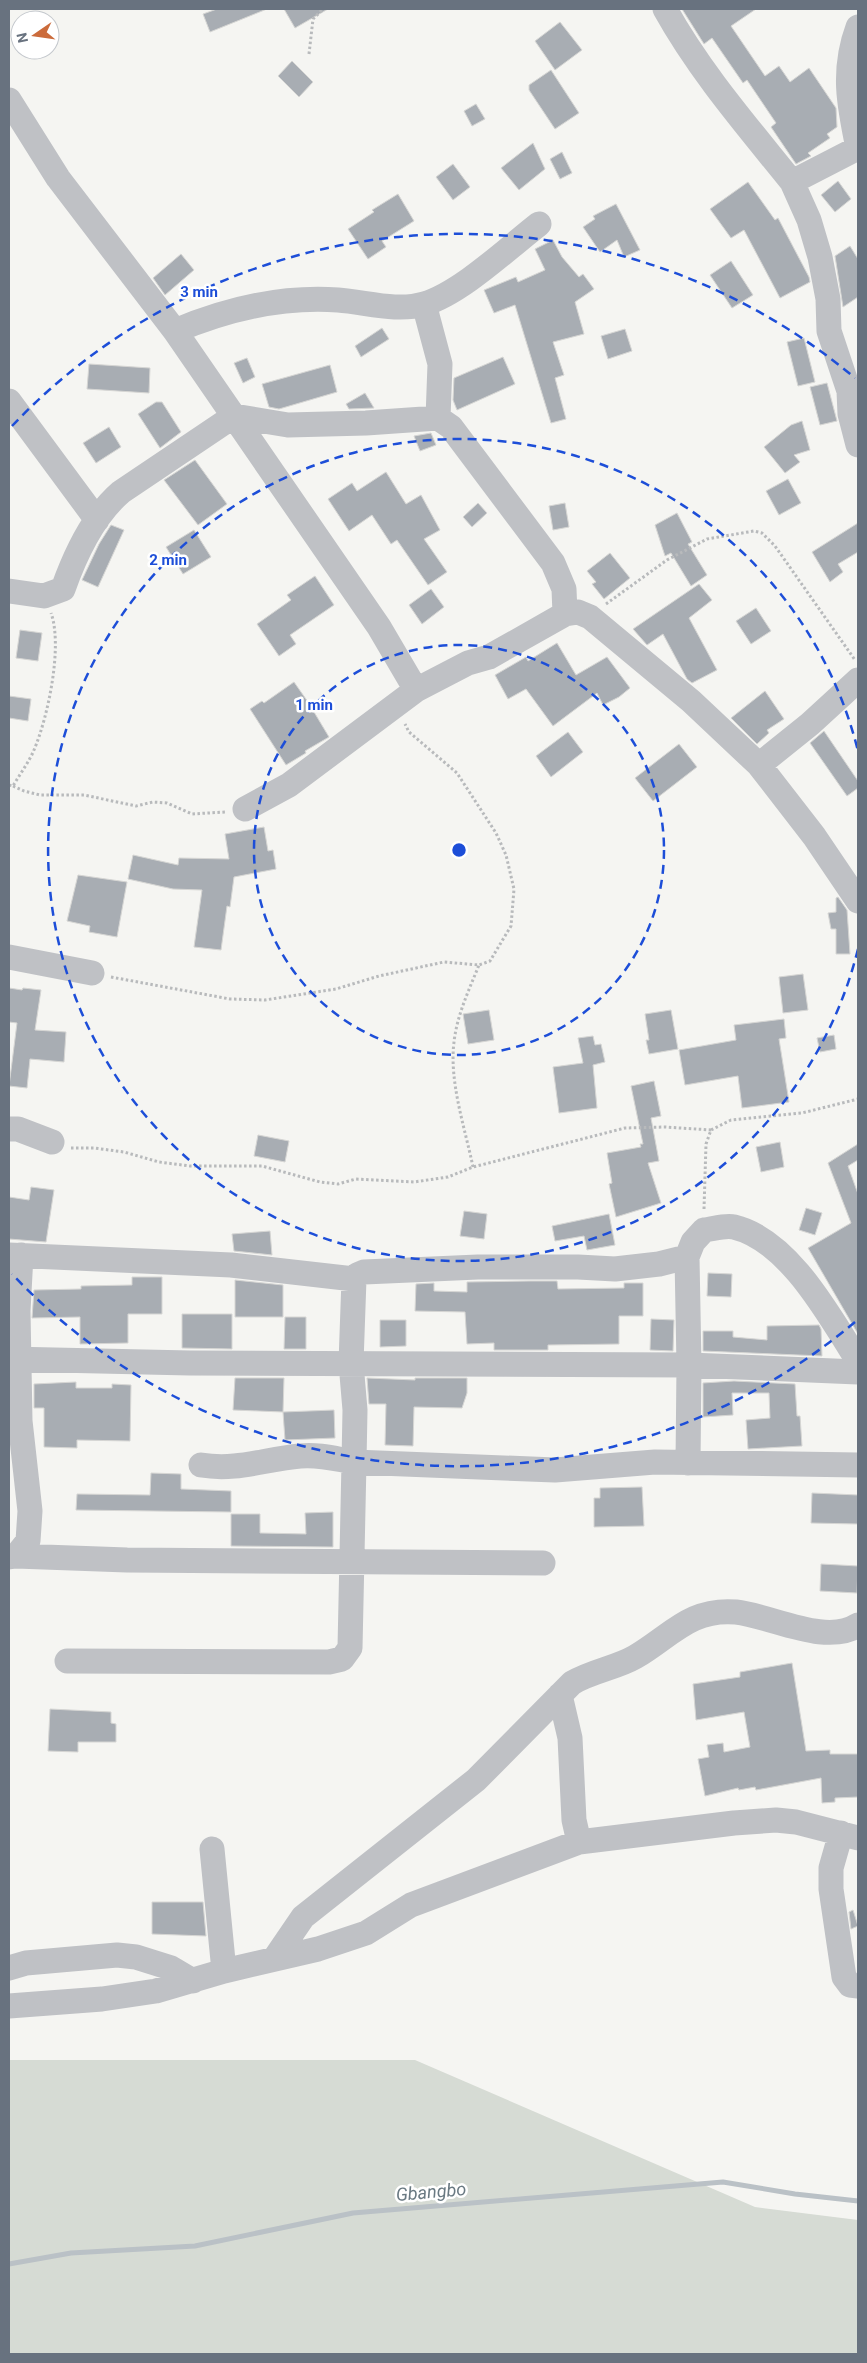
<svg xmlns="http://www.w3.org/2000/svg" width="867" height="2363" font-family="Roboto,sans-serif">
	<rect width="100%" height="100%" fill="#f5f5f2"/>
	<path fill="#d6dbd4" d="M9,2060H415L755,2207L858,2220V2354H9Z"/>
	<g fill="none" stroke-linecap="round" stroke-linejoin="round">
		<path stroke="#bac1c6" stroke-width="5" d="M9,2264L71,2253L195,2246L353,2213L723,2182L795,2194L858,2201"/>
	</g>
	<path fill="#a8adb3" stroke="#d6d6d4" d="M217,9H267L210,32L203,14Z
		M284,9H328L295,28Z
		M682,9H756L731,26L765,76L779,66L790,82L809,68L836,108L837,127L827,134L830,138L808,153L811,156L796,164L771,127L776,123L747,80L743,83L712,38L704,44Z
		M560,22L582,50L555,70L535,41Z
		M292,61L313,82L299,97L278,76Z
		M551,70L579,113L555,129L529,90V85Z
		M476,104L485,119L472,126L464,111Z
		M533,143L545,169L519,190L501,168Z
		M562,152L572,173L560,179L550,159Z
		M453,164L470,187L453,200L436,177Z
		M838,181L851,199L835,212L821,195Z
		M748,182L775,220L778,218L809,277L810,282L780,298L744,230L731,238L710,209Z
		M398,194L414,221L382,241L386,247L368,259L348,229L374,212L372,210Z
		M616,204L640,250L624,257L617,240L600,252L583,227L595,219L593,216Z
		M553,240L562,257L579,277L583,274L594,289L575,302L584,334L553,342L564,375L555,378L566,419L551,423L515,305L494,313L484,290L516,277L518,282L545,270L535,249Z
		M850,246L858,259V297L843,307L835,256Z
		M181,254L194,270L165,295L153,278Z
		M731,261L753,295L732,308L710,275Z
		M382,328L389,339L361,357L355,346Z
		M625,329L632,351L608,359L601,336Z
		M804,338L815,382L798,386L787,342Z
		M503,357L515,384L457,410L453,400L454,378Z
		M247,358L255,377L243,383L234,363Z
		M89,364L150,368L149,393L87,389Z
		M330,365L337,392L279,409L269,407L262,384Z
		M827,383L837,421L820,425L810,387Z
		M365,393L374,408L349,409L346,404Z
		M156,402H162L181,432L160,448L138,414Z
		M802,421L810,450L794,455L800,462L785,473L764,447L791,425Z
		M109,427L121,447L96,463L83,443Z
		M431,433L436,445L420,451L414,436Z
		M195,460L227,504L198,525L164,480Z
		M386,472L406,504L421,495L440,530L424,539L447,572L428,585L397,540L391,544L372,515L349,531L328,499L352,483L357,491Z
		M788,479L801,503L779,515L766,491Z
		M478,503L487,513L472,527L463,517Z
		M565,503L569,527L553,530L549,506Z
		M677,513L692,542L688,544L707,575L691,586L671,553L665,556L655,525Z
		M858,523V552L838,564L843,572L830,582L812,552Z
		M111,525L124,530L98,587L82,580L99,544Z
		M194,530L211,557L183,574L166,547Z
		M610,553L630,578L604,599L592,584L596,582L587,571Z
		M315,576L334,605L290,635L296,644L279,656L257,624L291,600L287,595Z
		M699,584L712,600L689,618L717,670L692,683L687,679L663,634L647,645L633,629Z
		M431,589L444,607L422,624L409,605Z
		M756,608L771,631L751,644L736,621Z
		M20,630L42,633L38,661L16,658Z
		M557,643L576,675L607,657L630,688L619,697L603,705L597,693L553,726L526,689L508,699L495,675L526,657L528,661Z
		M294,682L308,702L329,737L305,751L306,753L286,765L250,709L262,701L264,703Z
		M765,691L784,719L767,730L769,733L757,744L731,718Z
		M9,696L31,699L28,721L9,718Z
		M824,731L858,781V788L847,796L810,743Z
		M568,732L583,752L551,777L536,756Z
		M679,744L697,767L653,801L635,778Z
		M264,827L268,851L273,850L276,869L234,877L230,907L227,906L221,950L194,947L202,890L173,889L128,879L133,855L178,865L179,858L229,859L225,834Z
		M78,875L127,882L117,937L89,932L90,926L67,921Z
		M838,897L847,910L850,954H836V929H831L828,913L836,912V898Z
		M803,974L808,1010L783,1013L779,977Z
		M9,988L22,990L23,988L41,990L35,1030L66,1032L64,1062L30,1059L27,1088L9,1086L17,1023L9,1022Z
		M489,1010L494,1040L468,1044L463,1014Z
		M671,1010L678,1049L649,1054L646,1040H649L645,1014Z
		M784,1019L786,1038L779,1039L789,1102L742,1108L738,1076L685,1085L679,1050L736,1040L734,1025Z
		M834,1035L836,1049L820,1052L817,1038Z
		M593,1036L595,1045L601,1044L605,1062L593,1065L597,1108L559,1113L553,1067L583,1063L578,1038Z
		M654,1081L661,1116L651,1118L659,1161L648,1163L661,1203L616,1217L609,1184L612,1183L607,1153L641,1147L640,1144H643L631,1086Z
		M258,1135L289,1141L285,1162L254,1156Z
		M780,1142L784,1167L761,1172L756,1147Z
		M858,1144V1160L848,1166L858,1194V1334L808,1248L851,1223L828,1163Z
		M31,1187L54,1190L46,1242L9,1239V1197L29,1200Z
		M806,1208L822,1213L815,1235L799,1230Z
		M464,1211L487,1214L484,1239L460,1236Z
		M609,1214L615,1245L587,1250L584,1236L555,1241L552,1226Z
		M270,1231L272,1255L234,1251L232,1234Z
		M708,1273L732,1274L731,1297L707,1296Z
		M132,1277H162V1314H128V1343L80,1344V1317L32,1318L34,1290L81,1289V1286L132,1285Z
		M235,1280L283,1285V1317H235Z
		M530,1281H557L558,1289L624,1288V1283H643V1316H619V1344L548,1345V1350H494V1343L467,1344L465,1312L415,1311L416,1284L434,1283V1291L467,1292V1282Z
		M182,1314H232V1349L182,1348Z
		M285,1317H306V1349H284Z
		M651,1319L674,1320L673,1351L650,1350Z
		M380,1320H406V1346L380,1347Z
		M819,1325L821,1329L822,1356L703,1351V1331H733V1337L767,1340V1326Z
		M235,1378H284L283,1412L233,1410Z
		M367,1378L415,1380V1378H467V1393L462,1408L414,1407L413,1446L385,1445L386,1404H369Z
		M734,1381L795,1384L797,1416H800L802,1446L748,1449L746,1420L770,1418L769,1393H732L733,1415L703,1417V1383Z
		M76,1382V1388H112V1384L131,1385L130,1441L77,1440V1448L44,1447V1408H34V1384Z
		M334,1410L335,1438L285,1440L283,1412Z
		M151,1473L181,1474V1489L231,1491V1512L76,1510L77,1494L150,1495Z
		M642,1487L644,1526L594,1527V1498H600V1488Z
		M812,1493L858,1495V1524L811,1523Z
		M333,1512V1547L231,1546V1514H260V1533L306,1534L305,1513Z
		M821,1564L858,1566L857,1593L820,1591Z
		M792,1663L806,1751L830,1750V1754H858V1797L835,1798V1802L822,1803L821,1778L756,1790L755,1787L739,1790L738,1788L705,1796L698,1759L709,1757L707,1745L723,1743L724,1752L750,1747L744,1712L696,1720L693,1684L740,1677V1672Z
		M50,1709L111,1712V1723L116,1724V1742H78V1752L48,1751Z
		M152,1902H203L206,1936L152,1934Z
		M853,1910L858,1926L851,1929L849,1912Z"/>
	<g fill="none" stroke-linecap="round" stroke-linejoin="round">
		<path stroke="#b8babc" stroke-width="3" stroke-dasharray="2.5 2.5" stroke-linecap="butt" d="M309,54L313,19L323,9
			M606,604L667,560L707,539L754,531L762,533L775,546L855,660
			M9,785L13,786C20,774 29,762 34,750C48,717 63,646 51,613
			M13,786L24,791L40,795H84L136,806L153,802L167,803L192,814L225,812
			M111,977L230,999L265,1000L336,989L379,976L444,962L479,965L490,961L511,926L514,889L506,855L496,833L457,773L409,732L405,724
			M71,1148H94L124,1152L159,1162L190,1166H262L320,1182L338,1184L356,1179L414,1182L448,1177L473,1167L625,1128L665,1127L711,1130
			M473,1167C465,1128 449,1082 454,1042C457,1015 469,990 479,965
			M704,1209L706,1144L711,1130L731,1120L802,1113L858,1099"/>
		<path stroke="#bfc1c5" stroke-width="25" d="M665,9C700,72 747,126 792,182
			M9,100L58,178L175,331L379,627L416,690L468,663L489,657L565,614L578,612L590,617L691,701L759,765L814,836L858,901
			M858,148L792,182L809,220L820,257L828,299L829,331L849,391L850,414L858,445
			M858,148C849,105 842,70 858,27
			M424,304L440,364L438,418
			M175,331C227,309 281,296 338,300C366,302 397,312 424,304C461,293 508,248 539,224
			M9,401L97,520
			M9,591L44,596L63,589C75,555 93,516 121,492L234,416L288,425L366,423L438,418L451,427L553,563L564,589L565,614
			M759,765L810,724L858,680
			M245,809L289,785L416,690
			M9,957L92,973
			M9,1129H18L52,1142
			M9,1255L231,1265L354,1279
			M687,1257L659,1264L615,1269L578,1267H478L364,1272L357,1275L354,1279L351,1363L355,1410L354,1462L555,1470L655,1462L858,1465
			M9,1359L190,1363L689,1365L858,1372
			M688,1463L689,1365L687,1257L693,1242L704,1230C713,1229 725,1225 734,1227C789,1240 830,1317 858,1361
			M16,1556L127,1560L543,1563
			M9,1557L16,1556L28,1541L30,1511L20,1421L18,1311L21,1255
			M67,1661L329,1662L342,1659L350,1648L354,1462C336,1459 319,1454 300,1456C265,1459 237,1471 201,1465
			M560,1695L570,1738L574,1820L579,1842
			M841,1833L831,1868V1889L844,1977L850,1985L858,1986
			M212,1849L224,1971
			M275,1958L303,1917L476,1780L572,1683C592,1671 616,1668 635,1657C671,1636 690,1608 736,1612C772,1616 826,1646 858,1625
			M9,1968L26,1963L117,1955L136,1957L171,1968L193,1981
			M9,2006L102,1999L156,1991L224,1971L318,1949L366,1933L411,1905L579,1842L734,1823L776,1820L796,1822L858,1838"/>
	</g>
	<g fill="none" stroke="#1d4ed8" stroke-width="2.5" stroke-dasharray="9 6">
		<circle cx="459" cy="850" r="205"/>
		<path d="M858 949A411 411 0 1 1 858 751"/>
		<path d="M855 1322A616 616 0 0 1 12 1274M12 426A616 616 0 0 1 855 378"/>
	</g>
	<g text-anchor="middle" stroke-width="5" stroke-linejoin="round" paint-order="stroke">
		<g font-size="18" font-style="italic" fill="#697982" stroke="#fff">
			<text transform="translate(431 2192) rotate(-5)" y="6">Gbangbo</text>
		</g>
	</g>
	<circle cx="459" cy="850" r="8" fill="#1d4ed8" stroke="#fff" stroke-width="2.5"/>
	<g font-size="15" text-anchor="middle" font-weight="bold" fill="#1d4ed8" stroke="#fff" stroke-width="5" stroke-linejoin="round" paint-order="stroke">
		<text x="199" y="297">3 min</text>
		<text x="168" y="565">2 min</text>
		<text x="314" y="710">1 min</text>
	</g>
	<rect width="867" height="2363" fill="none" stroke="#68727f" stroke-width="20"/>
	<g transform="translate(35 35) rotate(257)"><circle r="24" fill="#ffffff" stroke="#c3c7cc"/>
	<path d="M0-4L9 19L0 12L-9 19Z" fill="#cb6b3b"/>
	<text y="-8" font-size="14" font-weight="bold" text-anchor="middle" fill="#68727f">N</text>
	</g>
</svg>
